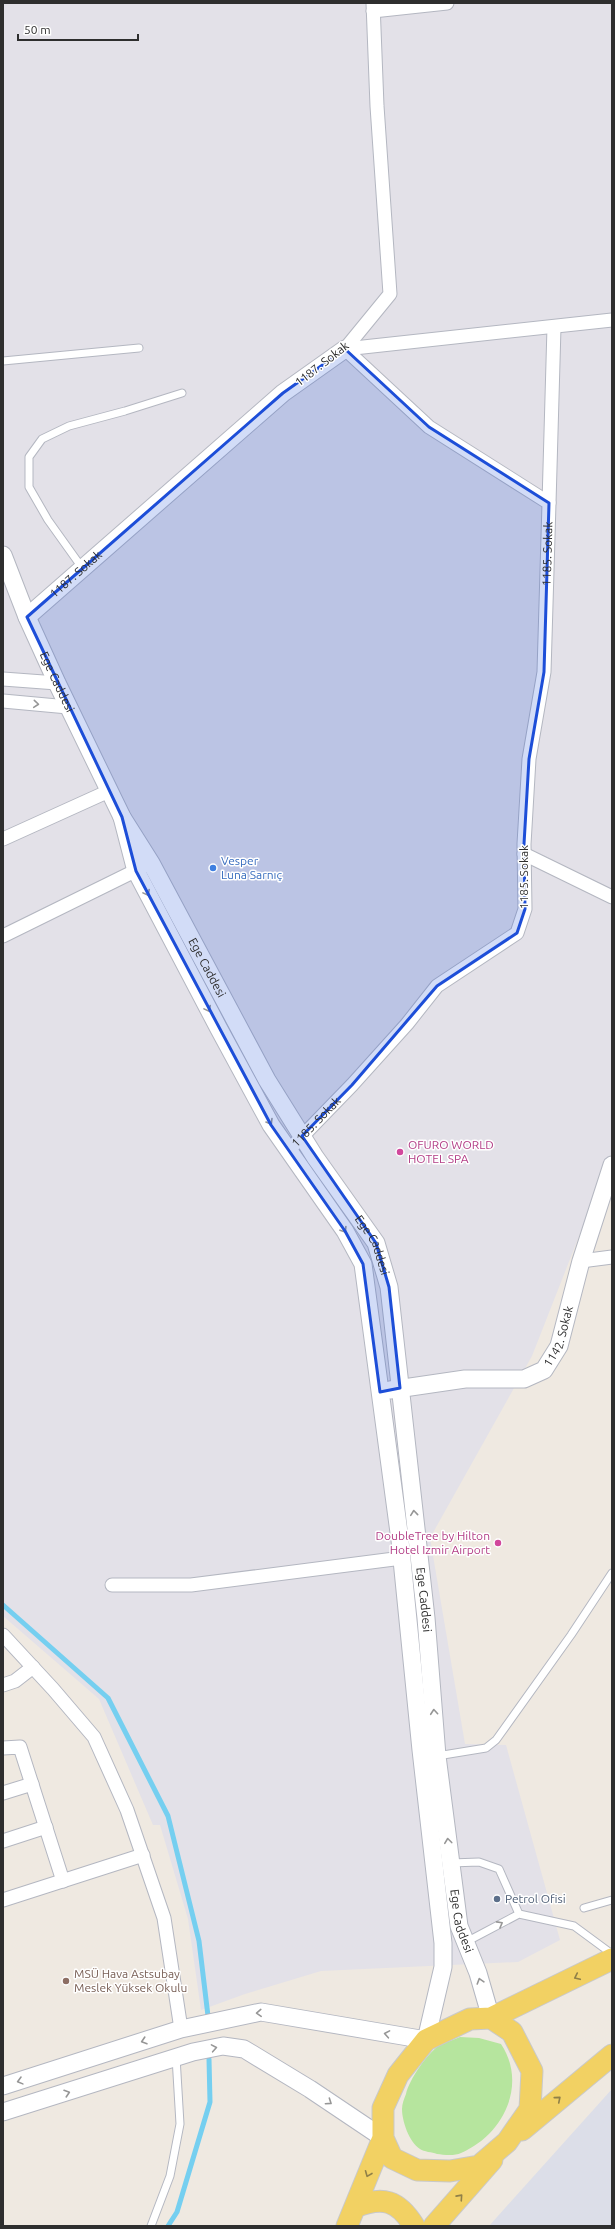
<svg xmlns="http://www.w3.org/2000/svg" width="615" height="2229" font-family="Ubuntu,sans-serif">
	<rect width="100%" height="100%" fill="#efe9e1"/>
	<path fill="#e3e1e8" d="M3,3H612V1152L532,1356L430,1538L465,1744L506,1745L560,1940L518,1962L321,1971L245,1994L201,2010L188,1919L160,1825H153L99,1699L3,1616Z"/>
	<path fill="#dcdee8" d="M612,2089V2226H489Z"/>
	<path fill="#b6e59e" d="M460,2037L479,2038L501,2044C528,2085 503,2135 461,2153C455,2156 444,2155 437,2154C432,2152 424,2152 420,2149C409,2142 402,2121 402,2109C402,2104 404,2099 406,2094C409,2080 428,2052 440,2045C446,2042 454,2040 460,2037Z"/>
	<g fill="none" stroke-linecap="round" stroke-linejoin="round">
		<path stroke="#75cff0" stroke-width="5" d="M3,1605L108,1698L168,1816L199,1941L208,2016
			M168,2226L177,2212L210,2102L209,2059"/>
		<g stroke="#b4b7c1" stroke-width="9">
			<path id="service" d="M3,361L139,348
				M83,569L48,520L29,487V457L42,439L69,426L125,411L182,393
				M437,1756L486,1748L496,1740L571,1635L612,1573
				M451,1863L479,1862L499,1869L519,1914L466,1942
				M584,1908L612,1900
				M519,1914L574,1926L612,1954
				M151,2226L170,2176L180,2124L176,2057"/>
		</g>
		<g stroke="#b4b7c1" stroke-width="15">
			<g id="minor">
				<path d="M373,11L447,3"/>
				<path d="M345,349L390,294L377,106L373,3"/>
				<path d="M345,349L612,320"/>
				<path d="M549,503L554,327"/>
				<path d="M3,679L57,683"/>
				<path d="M3,701L68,707"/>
				<path d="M3,839L109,791"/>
				<path d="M524,854L612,897"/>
				<path d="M3,936L143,867"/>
				<path id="s1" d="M289,1150L352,1085L407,1024L437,986L517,933L525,909L524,844L529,759L544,672L549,503L429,427L345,349"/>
				<path d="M581,1261L612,1257"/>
				<path d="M112,1585H191L402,1558"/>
				<path d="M3,1635L53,1689L94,1737L127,1810L164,1918L181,2029"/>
				<path d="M3,1685L15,1681L33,1667"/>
				<path d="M3,1748L20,1747L63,1881"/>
				<path d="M3,1793L32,1784"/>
				<path d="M3,1841L46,1827"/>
				<path d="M3,1900L143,1855"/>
			</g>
		</g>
		<g stroke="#b4b7c1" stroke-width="19">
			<g id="tertiary">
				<path id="s2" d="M3,555L27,617L57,683L122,817L151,863L267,1080L315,1157L376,1243L389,1287L426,1618L437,1756L459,1926L478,1973L491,2018"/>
				<path id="s3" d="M27,617L283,393L345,349"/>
				<path id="s4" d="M390,1390L465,1379H524L544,1370L559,1346L581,1261L612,1165"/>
				<path d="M3,2086L181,2029L261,2012L426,2040L443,1967V1943L421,1750L400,1540L363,1264L345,1231L271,1125L219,1029L136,871L122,817"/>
				<path d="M3,2112L193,2052L223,2046L244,2049L310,2089L383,2138"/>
			</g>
		</g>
		<g stroke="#c9c9c9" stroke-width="23">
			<path id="primary" d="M491,2018L512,2032L532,2071L530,2109L507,2142L479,2166L450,2171L417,2170L392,2158L383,2138V2108L398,2075L426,2040L470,2019Z
				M491,2018L612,1959
				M522,2130L612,2055
				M355,2207C383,2196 398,2200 414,2226
				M347,2226L383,2138
				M434,2226L492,2160"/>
		</g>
		<use href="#service" stroke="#fff" stroke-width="7"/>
		<use href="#minor" stroke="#fff" stroke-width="13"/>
		<use href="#tertiary" stroke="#fff" stroke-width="17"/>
		<use href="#primary" stroke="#f2d163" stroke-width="21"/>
	</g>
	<defs><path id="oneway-chevron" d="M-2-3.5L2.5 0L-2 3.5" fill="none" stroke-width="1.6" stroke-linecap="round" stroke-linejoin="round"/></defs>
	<g stroke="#969696">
		<use href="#oneway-chevron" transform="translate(36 704) rotate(5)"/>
		<use href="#oneway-chevron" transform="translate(147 893) rotate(62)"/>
		<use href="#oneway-chevron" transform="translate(208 1009) rotate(62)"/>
		<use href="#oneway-chevron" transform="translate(270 1122) rotate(59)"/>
		<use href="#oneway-chevron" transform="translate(344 1230) rotate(58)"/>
		<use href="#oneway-chevron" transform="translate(414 1513) rotate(-96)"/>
		<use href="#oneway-chevron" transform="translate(434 1712) rotate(-95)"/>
		<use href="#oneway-chevron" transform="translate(448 1841) rotate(-97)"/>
		<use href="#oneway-chevron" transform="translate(500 1924) rotate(-29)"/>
		<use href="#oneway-chevron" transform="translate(480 1981) rotate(-107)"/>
		<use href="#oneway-chevron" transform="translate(259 2013) rotate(177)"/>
		<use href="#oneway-chevron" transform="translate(387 2034) rotate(-170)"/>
		<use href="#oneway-chevron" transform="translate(144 2041) rotate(162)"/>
		<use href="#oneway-chevron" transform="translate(214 2048) rotate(-10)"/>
		<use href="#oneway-chevron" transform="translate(20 2081) rotate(165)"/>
		<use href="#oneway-chevron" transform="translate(67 2093) rotate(-18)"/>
		<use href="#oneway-chevron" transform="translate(329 2102) rotate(34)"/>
	</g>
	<g stroke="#908048">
		<use href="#oneway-chevron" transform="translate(577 1977) rotate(155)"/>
		<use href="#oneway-chevron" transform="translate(558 2099) rotate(-40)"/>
		<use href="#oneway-chevron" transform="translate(368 2174) rotate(112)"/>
		<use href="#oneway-chevron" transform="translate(460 2197) rotate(-48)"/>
	</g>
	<path fill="#1d4ed8" fill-opacity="0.2" stroke="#1d4ed8" stroke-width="3" stroke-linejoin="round" d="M345,349L429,427L549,503L544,672L529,759L524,844L525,909L517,933L437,986L352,1085L302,1136L376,1243L389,1287L400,1388L380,1392L363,1264L345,1231L271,1125L136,871L122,817L27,617L283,393Z"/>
	<circle fill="#3f7fe0" stroke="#fff" stroke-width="1.5" cx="213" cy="868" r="4"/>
	<g fill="#d1479c" stroke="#fff" stroke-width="1.5">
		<circle cx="400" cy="1152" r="4"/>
		<circle cx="498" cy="1543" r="4"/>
	</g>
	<circle fill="#5c6f8a" stroke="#fff" stroke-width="1.5" cx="497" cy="1899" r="4"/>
	<circle fill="#8d6e63" stroke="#fff" stroke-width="1.5" cx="66" cy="1981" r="4"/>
	<g text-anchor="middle" stroke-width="3" stroke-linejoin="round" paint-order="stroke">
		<g font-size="12" fill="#2e2e2e" stroke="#fff">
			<text transform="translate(322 364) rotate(-38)" y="4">1187. Sokak</text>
			<text dy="4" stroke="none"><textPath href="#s1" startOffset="699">1185. Sokak</textPath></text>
			<text dy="4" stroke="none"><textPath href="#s3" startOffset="65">1187. Sokak</textPath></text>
			<text dy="4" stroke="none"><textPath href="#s2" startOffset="138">Ege Caddesi</textPath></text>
			<text transform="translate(524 877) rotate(-90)" y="4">1185. Sokak</text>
			<text dy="4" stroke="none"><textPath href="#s2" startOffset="461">Ege Caddesi</textPath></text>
			<text dy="4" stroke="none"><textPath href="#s1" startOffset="39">1185. Sokak</textPath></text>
			<text dy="4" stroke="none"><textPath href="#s2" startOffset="785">Ege Caddesi</textPath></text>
			<text dy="4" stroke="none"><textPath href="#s4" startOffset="194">1142. Sokak</textPath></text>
			<text dy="4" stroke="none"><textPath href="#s2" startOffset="1145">Ege Caddesi</textPath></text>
			<text dy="4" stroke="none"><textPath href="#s2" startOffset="1469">Ege Caddesi</textPath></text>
		</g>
		<g font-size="12" fill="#366cbe" stroke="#fff" text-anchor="start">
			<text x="221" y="865">Vesper<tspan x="221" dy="14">Luna Sarnıç</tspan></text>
		</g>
		<g font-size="12" fill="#b23c85" stroke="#fff" text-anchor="start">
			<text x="408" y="1149">OFURO WORLD<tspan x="408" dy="14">HOTEL SPA</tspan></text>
			<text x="490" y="1540" text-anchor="end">DoubleTree by Hilton<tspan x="490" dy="14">Hotel Izmir Airport</tspan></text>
		</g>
		<g font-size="12" fill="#4e5e75" stroke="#fff" text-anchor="start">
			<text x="505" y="1903">Petrol Ofisi</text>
		</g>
		<g font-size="12" fill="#785e54" stroke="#fff" text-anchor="start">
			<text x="74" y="1978">MSÜ Hava Astsubay<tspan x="74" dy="14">Meslek Yüksek Okulu</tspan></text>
		</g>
	</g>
	<rect width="615" height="2229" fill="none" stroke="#2e2e2e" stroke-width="8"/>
	<path d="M18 34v6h120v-6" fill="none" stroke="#2e2e2e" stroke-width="2"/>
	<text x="24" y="34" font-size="12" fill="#2e2e2e" stroke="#ffffff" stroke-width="3" paint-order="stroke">50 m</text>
</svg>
